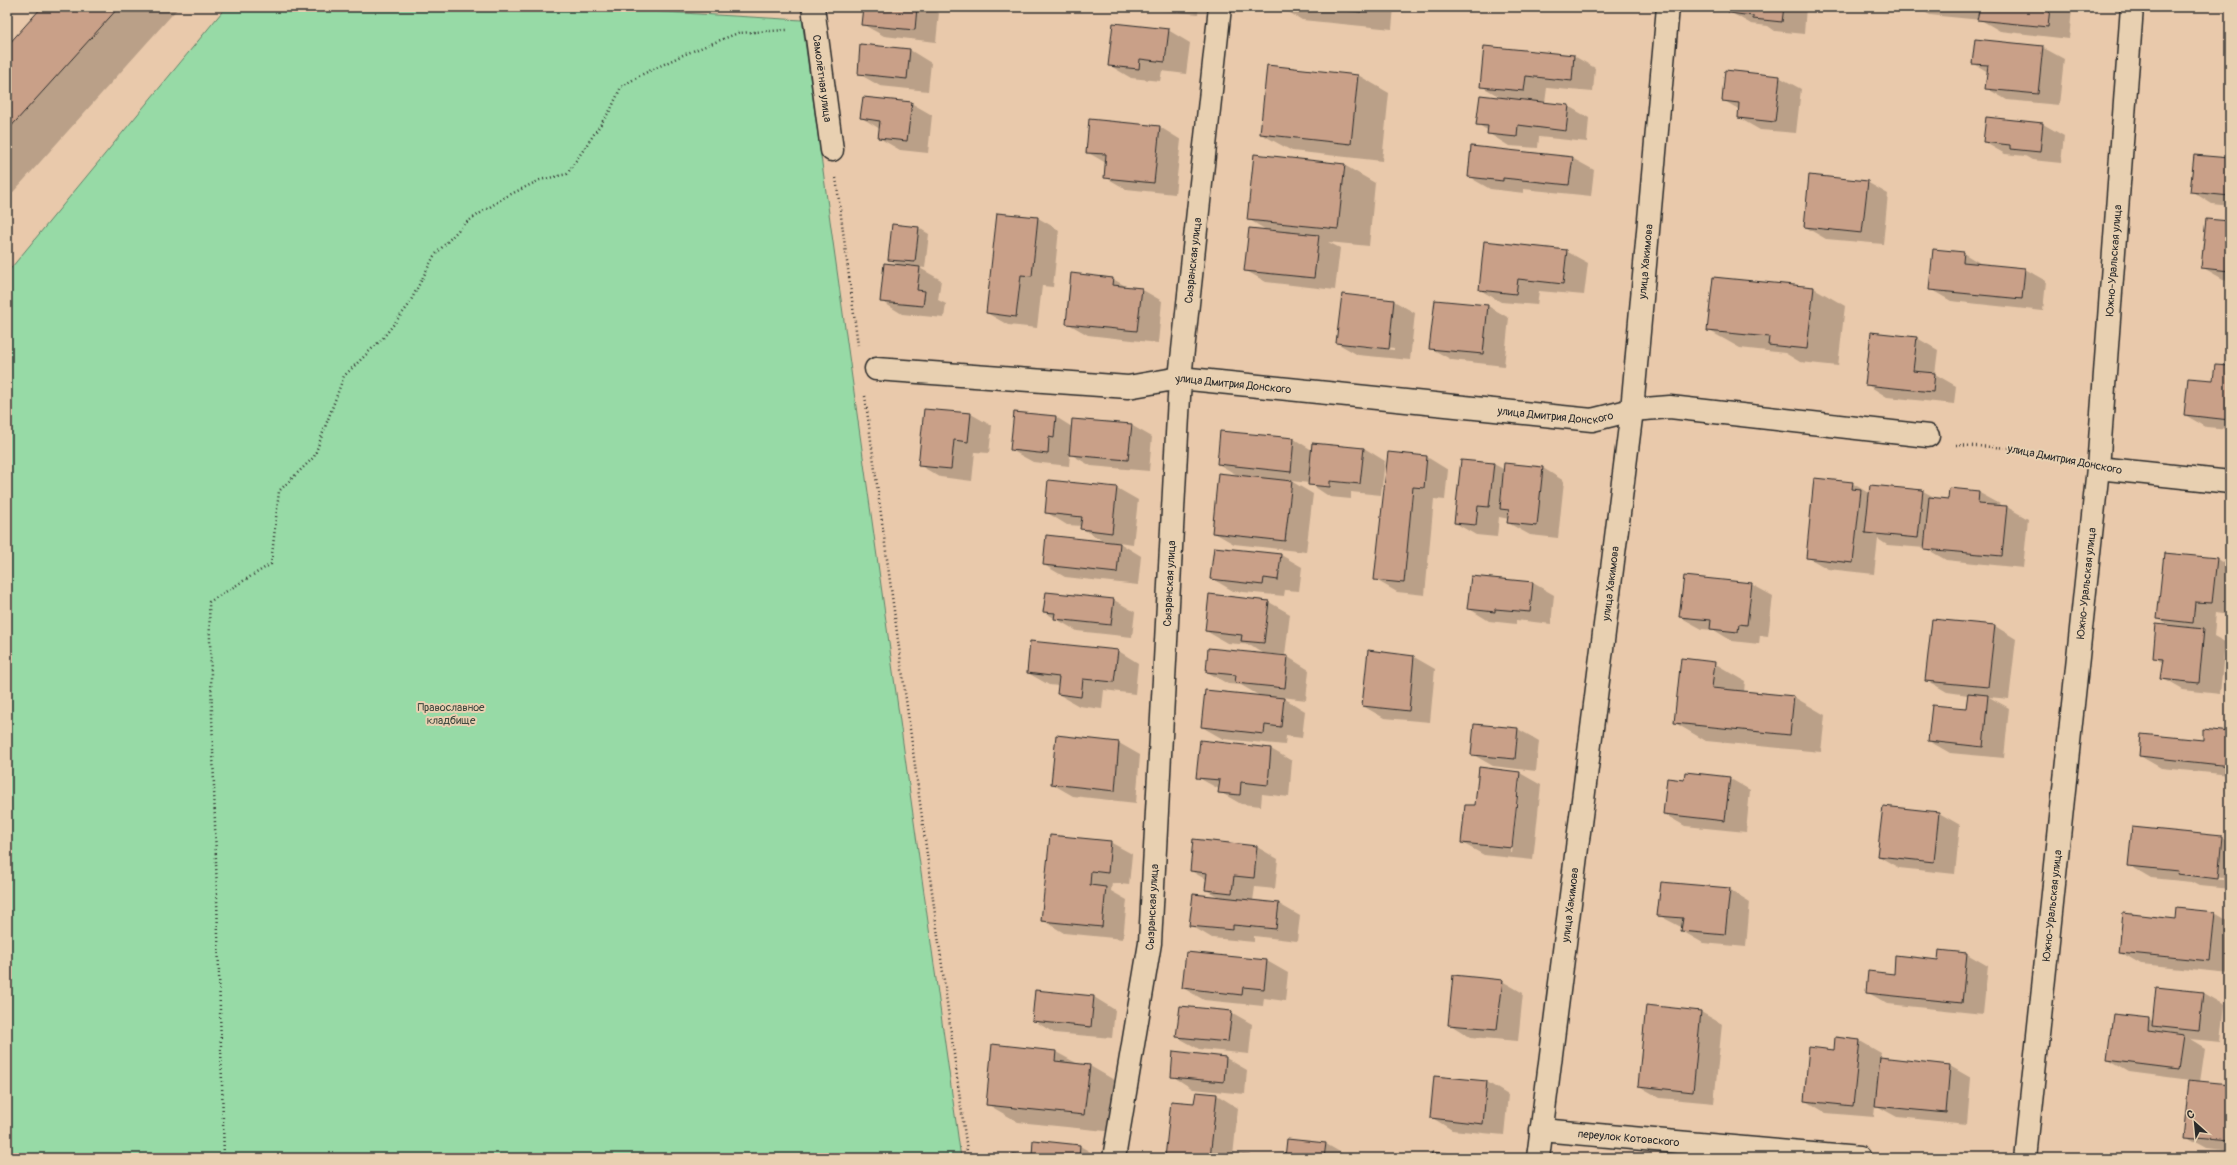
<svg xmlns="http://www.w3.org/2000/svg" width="2237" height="1165" font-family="Pangolin,sans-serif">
	<rect width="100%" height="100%" fill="#e9c9ab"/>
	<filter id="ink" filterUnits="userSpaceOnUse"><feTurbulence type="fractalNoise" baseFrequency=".025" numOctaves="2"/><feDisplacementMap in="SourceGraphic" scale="8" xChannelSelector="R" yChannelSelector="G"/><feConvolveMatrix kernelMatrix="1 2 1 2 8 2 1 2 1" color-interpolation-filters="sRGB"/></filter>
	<g filter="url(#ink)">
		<path fill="#97daa6" stroke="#618268" d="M226,7H579L802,20L961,1158H7V273Z"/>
		<path fill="#0003" fill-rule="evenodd" d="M43,7H179L7,199V47Z
			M864,7H928L939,13L936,42L884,36L862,24Z
			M1130,7H1199L1198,14Z
			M1280,7H1394L1392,29L1302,20Z
			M1730,7H1806L1804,34L1775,31L1768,26L1751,24L1730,12Z
			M1915,7H2069L2072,9L2069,39L2000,31L1981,20L1930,15Z
			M1168,30L1190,43L1186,74L1162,71L1160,81L1131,78L1109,65Z
			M861,45L910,50L931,63L928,91L880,86L859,74Z
			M2042,47L2064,59L2059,105L2007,100L1986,88L1988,72L1973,63Z
			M1574,56L1595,68L1593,92L1547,88L1545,103L1568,106L1589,118L1587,142L1539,137L1538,148L1509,146L1488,133L1489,131L1477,124L1502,98L1481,86Z
			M1358,75L1389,93L1382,161L1292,151L1261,134Z
			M1779,77L1801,89L1796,133L1760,130L1739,118L1740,110L1723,100Z
			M911,103L932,115L928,153L900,150L879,138L880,129L862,118Z
			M1090,120L1160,127L1181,140L1175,194L1126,189L1105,177L1106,163L1087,152Z
			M2043,124L2064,136L2061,163L2032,160L2025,156L2005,154L1984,142Z
			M1572,158L1594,170L1591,196L1524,189V193L1490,189L1469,177Z
			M2230,159V206L2212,204L2191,191Z
			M1344,165L1375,183L1369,246L1328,242L1340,248L1335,290L1266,282L1245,270L1268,231L1248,219Z
			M1867,182L1888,194L1883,244L1826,239L1805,227Z
			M1038,218L1059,230L1053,287L1042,286L1037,328L1008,325L987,313Z
			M2230,222V280L2223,279L2202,267Z
			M919,228L929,234L925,268L918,267L941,280L938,300L946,304L944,318L902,314L881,301L901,266L889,259Z
			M1566,251L1588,263L1584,295L1539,291L1537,305L1501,302L1480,290Z
			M1963,253L1983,265L2025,269L2046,281L2043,311L1951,301L1930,289Z
			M1113,279L1129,288L1141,289L1162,301L1158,343L1088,335L1067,323Z
			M1814,288L1845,306L1838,366L1800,362L1785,353L1740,348L1708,330Z
			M1394,301L1415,313L1410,360L1358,355L1337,343ZM1358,344L1394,348V350L1358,346Z
			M1488,306L1509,318L1504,366L1452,360L1430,348Z
			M1917,338L1938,350L1935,374L1956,386L1954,404L1887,397L1866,384Z
			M2230,367V429L2206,427L2185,415L2214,381Z
			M971,414L992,426L989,453L975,452L972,481L940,477L919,465Z
			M1056,417L1072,427L1131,425L1152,437L1149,471L1091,466L1070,454L1069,466L1033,462L1011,450Z
			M1294,439L1312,450L1364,448L1385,461L1381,495L1351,492V499L1330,497L1309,483L1291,481L1313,494L1306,552L1234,544L1213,532L1239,476L1218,464Z
			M1389,454L1427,457L1448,470L1445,500L1434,499L1425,595L1397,592L1376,580Z
			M1494,464L1505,470L1543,468L1564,481L1558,538L1530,535L1508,523L1509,519L1499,517L1497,537L1476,535L1455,523Z
			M1852,483L1870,494L1871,486L1923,491L1938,499L1949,500L1978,492L2000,504L1999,507H2007L2028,519L2023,568L1946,560L1925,548L1887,545L1878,539L1874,574L1828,569L1807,557Z
			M1117,488L1138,500L1133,544L1118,542L1141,556L1138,585L1065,577L1044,565L1105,542L1081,528L1082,526L1067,525L1046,512Z
			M1215,548L1281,555L1302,567L1299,591L1285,590L1284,596L1233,591L1211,578Z
			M2165,554L2217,559L2230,567V615L2216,613L2214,636L2225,642L2220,694L2183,690L2162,678L2163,663L2154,657L2172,627L2158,619Z
			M1471,577L1533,583L1554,595L1551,624L1516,620V624L1489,621L1468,608Z
			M1751,584L1773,596L1768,636L1760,635L1759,644L1732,641L1714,630L1702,629L1680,617Z
			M1114,600L1135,612L1132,637L1077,631L1044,612Z
			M1269,602L1290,614L1285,655L1263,653L1251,645L1227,643L1206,631Z
			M1995,626L2016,639L2009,699L1989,697L2009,708L2004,758L1950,753L1929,741L1966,710L1968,695L1947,692L1926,680Z
			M1117,650L1138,663L1135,694L1104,690L1102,709L1079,706L1058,694L1059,686L1049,685L1028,673Z
			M1369,652L1414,657L1435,669L1430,722L1384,718L1363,706Z
			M1288,657L1309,670L1306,700L1282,697L1305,711L1302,738L1286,736L1285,745L1223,739L1202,727L1260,696L1241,685L1228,684L1207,672Z
			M1714,663L1745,681L1744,692L1794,697L1825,715L1821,752L1706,741L1675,723Z
			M1475,725L1518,729L1539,741L1536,771L1493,766L1472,754Z
			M2230,733V775L2161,768L2140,756Z
			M1057,737L1119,743L1140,755L1136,803L1073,796L1052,784Z
			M1201,742L1271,749L1292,761L1289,797L1262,794L1261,806L1241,804L1220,792L1219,789L1197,777Z
			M1520,773L1541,785L1533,860L1484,855L1462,843L1476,806ZM1518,781H1520L1512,853H1510Z
			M1729,778L1750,790L1746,832L1685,826L1664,814Z
			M1884,807L1939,813L1960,825L1955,874L1899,868L1878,856Z
			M2133,828L2222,837L2230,842V889L2200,886L2192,882L2151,878L2129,865ZM2183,874L2223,878V880L2185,876Z
			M1110,842L1132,854L1129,885L1112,883L1111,891L1127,900L1123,939L1064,933L1042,920Z
			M1257,847L1278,859L1275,889L1255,887L1253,901L1279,904L1300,916L1297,941L1254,936V942L1212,938L1190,925L1221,898L1206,890L1207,880L1191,871Z
			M1729,889L1750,902L1746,947L1703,943L1682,931L1683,928L1658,915Z
			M2215,913L2230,922V973L2141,964L2120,952Z
			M1967,954L1988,966L1983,1014L1888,1004L1867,992L1894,975Z
			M1267,961L1288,973L1285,1001L1264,998L1263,1006L1204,1000L1183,988Z
			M1502,981L1523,993L1518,1041L1470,1037L1449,1024Z
			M2203,993L2224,1005L2220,1042L2190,1039L2205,1048L2200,1082L2230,1086V1153L2205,1150L2183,1138L2190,1080L2129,1072L2108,1060L2114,1015L2149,1019L2154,1022Z
			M1094,997L1115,1010L1112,1038L1054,1033L1033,1020Z
			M1647,1006L1701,1012L1722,1024L1714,1103L1660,1098L1639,1086Z
			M1231,1012L1252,1024L1249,1054L1199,1049L1177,1037Z
			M1860,1041L1881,1053L1880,1058L1950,1066L1971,1078L1967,1124L1897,1117L1875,1105L1874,1117L1826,1113L1805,1100L1834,1051Z
			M1056,1052L1078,1064L1090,1066L1121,1084L1115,1132L1018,1122L987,1104Z
			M1226,1058L1247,1070L1245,1094L1193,1089L1172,1076Z
			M1487,1082L1508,1095L1504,1135L1452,1130L1431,1117Z
			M1217,1095L1238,1108L1233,1156L1260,1158H1166L1195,1105Z
			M1034,1141L1080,1146L1101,1158H1013L1032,1157Z
			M1326,1144L1347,1156V1158H1286Z"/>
		<path fill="#c9a088" stroke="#2b2b2b" d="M42,7H119L7,131V46Z
			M863,7H917L915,30L861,25Z
			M1315,7H1362L1361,12Z
			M1729,7H1784L1782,22L1753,19V16L1729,13Z
			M1941,7H2050L2048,27L1977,20L1979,11Z
			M1113,23L1169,29L1165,62L1140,59L1139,69L1108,66Z
			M1975,39L2043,46L2038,94L1985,89L1988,65L1972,64Z
			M860,44L910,49L907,79L858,74Z
			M1484,46L1574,55L1572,81L1526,76L1524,91L1480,87Z
			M1267,65L1358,75L1351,144L1260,134Z
			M1725,70L1780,76L1775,122L1738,118L1739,103L1722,101Z
			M1480,95L1569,105L1566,131L1518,125L1517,137L1487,134L1488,126L1476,125Z
			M863,97L912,102L907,141L878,138L880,121L860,118Z
			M1986,117L2043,123L2040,152L2010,149V145L1983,142Z
			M1089,119L1160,126L1154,183L1104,178L1106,154L1086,153Z
			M1471,146L1573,157L1569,185L1503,178V181L1468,177Z
			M1254,154L1345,164L1338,229L1247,220Z
			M2194,155L2230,158V196L2190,192Z
			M1809,175L1868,181L1862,233L1804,227Z
			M997,213L1038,217L1032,276L1021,275L1016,317L986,313Z
			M2206,219L2230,221V271L2201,268Z
			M892,224L919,227L915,262L888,260Z
			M1249,228L1319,235L1314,278L1244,271Z
			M1484,241L1567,250L1563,284L1518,279L1516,294L1479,290Z
			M1933,249L1964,252L1963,262L2025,268L2022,299L1929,290Z
			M884,263L920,267L917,290L925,291L923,306L880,302Z
			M1071,273L1113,278L1112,285L1142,288L1137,331L1066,324Z
			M1713,277L1814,287L1807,349L1768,345L1769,337L1707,331Z
			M1342,294L1394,300L1389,349L1336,343Z
			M1435,300L1488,305L1483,354L1429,349Z
			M1871,332L1917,337L1913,371L1935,373L1933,392L1865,385Z
			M2215,365L2230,366V420L2184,415L2188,378L2213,380Z
			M924,409L971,413L968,442L954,440L951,469L918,466Z
			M1014,412L1056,416L1054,438L1049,437L1048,454L1010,450Z
			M1072,419L1132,424L1128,460L1069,455Z
			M1220,431L1294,438L1291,472L1217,464Z
			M1312,443L1364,448L1360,484L1330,481V487L1308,485Z
			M1388,452L1427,456L1424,488L1413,487L1404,583L1374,580Z
			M1461,460L1494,463L1489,507L1478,506L1476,525L1454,523Z
			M1504,463L1543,467L1537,526L1507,523L1509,510L1500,509Z
			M1218,473L1292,481L1285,541L1212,533Z
			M1814,478L1853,482L1852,489L1861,490L1853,563L1806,558Z
			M1048,480L1117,487L1112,533L1080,529L1082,517L1045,513Z
			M1870,485L1923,490L1918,538L1865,533Z
			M1949,488L1979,491L1978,504L2007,506L2002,556L1924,549L1929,497L1948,499Z
			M1046,535L1120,543L1117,573L1043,565Z
			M1214,547L1281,554L1278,580L1264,578L1263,585L1210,579Z
			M2164,553L2217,558L2212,603L2195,602L2193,623L2157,619Z
			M1471,576L1533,582L1530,612L1495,609V612L1467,609Z
			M1684,576L1752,583L1747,625L1739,624L1738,632L1710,629L1711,620L1679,617Z
			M1046,592L1114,599L1111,625L1054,619L1055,613L1043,612Z
			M1209,594L1269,601L1264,643L1241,641L1242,635L1205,631Z
			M1932,619L1995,625L1988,687L1925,681Z
			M2156,624L2204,629L2199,683L2160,679L2163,659L2153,658Z
			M1030,641L1118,650L1114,682L1083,679L1081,697L1057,694L1059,677L1027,673Z
			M1208,648L1288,656L1285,688L1235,683L1236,675L1206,672Z
			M1368,650L1414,656L1409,711L1362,706Z
			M1681,658L1715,662L1712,688L1794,696L1790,735L1674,723Z
			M1205,690L1284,698L1281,727L1265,725L1264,734L1201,727Z
			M1968,693L1988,695L1983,747L1928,741L1932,705L1966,708Z
			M1474,724L1518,728L1515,759L1471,755Z
			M2203,729L2230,732V766L2139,756L2141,734L2203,740Z
			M1056,735L1119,742L1115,791L1051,784Z
			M1200,740L1271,748L1268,785L1241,782L1240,795L1218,793L1220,780L1196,778Z
			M1479,767L1520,772L1512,848L1461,843L1465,805H1475Z
			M1685,772L1730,777L1725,821L1663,814L1667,778L1684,780Z
			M1883,806L1939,812L1934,862L1877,856Z
			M2132,827L2222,836L2218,879L2177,874L2178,871L2128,866Z
			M1050,835L1111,841L1108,873L1091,871L1090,885L1106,887L1102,927L1041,921Z
			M1193,839L1257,846L1254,878L1234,876L1232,893L1205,890L1207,873L1190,871Z
			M1661,882L1730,888L1725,935L1681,931L1683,918L1657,916Z
			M1193,894L1279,903L1276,929L1233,925V930L1189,926Z
			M2176,908L2215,912L2210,961L2119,952L2123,913L2175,919Z
			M1939,950L1967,953L1962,1003L1866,993L1868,971L1894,974L1895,955L1938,960Z
			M1186,952L1267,960L1264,989L1243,987L1242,995L1182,988Z
			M1453,975L1503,980L1497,1029L1448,1025Z
			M2156,987L2203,992L2199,1031L2152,1026Z
			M1035,990L1094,996L1091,1027L1032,1021Z
			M1646,1005L1701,1011L1693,1092L1638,1086Z
			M1180,1006L1232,1011L1228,1042L1176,1037Z
			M2113,1014L2149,1018L2148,1030L2184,1035L2179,1069L2107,1060Z
			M1835,1037L1860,1040L1853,1106L1804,1101L1809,1047L1834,1050Z
			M992,1044L1056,1051L1055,1061L1090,1065L1084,1115L986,1105Z
			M1173,1051L1226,1057L1224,1082L1171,1077Z
			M1880,1057L1950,1065L1946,1113L1875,1106Z
			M1434,1076L1487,1081L1483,1124L1430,1118Z
			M2188,1080L2230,1084V1143L2182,1139Z
			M1196,1092L1217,1094L1210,1158H1165L1171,1101L1194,1103Z
			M1287,1139L1326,1143L1324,1158H1285Z
			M1033,1140L1080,1145L1079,1158H1012L1013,1154L1032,1156Z
			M1432,1152L1476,1156V1158H1431Z
			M1222,1154L1265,1157L1221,1158Z"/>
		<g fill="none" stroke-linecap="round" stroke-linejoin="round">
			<g stroke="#2b2b2b" stroke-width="25">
				<g id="minor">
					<path id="s1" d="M813,7L832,150"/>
					<path id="s2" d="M876,369L1128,387L1180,378L1592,420L1632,410L1670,407L1928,436"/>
					<path d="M2098,468L2230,482"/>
					<path id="s3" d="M1541,1130L1859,1158"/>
					<path id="s4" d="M1114,1158L1150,943L1180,378L1220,7"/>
					<path id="s5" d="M1538,1158L1632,410L1668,7"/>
					<path id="s6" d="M2025,1158L2098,468L2132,7"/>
				</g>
			</g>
			<path stroke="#2b2b2b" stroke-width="2.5" stroke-dasharray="1 3" stroke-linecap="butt" d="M836,178L858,345
				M865,396L968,1158
				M1956,445L2012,448L2070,461
				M224,1158L209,602L271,564L279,491L314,457L344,376L383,338L408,306L434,256L464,224L505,197L540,180L567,174L611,109L621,87L641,75L683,55L738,33L787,30"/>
			<use href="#minor" stroke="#e8d0b1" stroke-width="22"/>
		</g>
	</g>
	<g text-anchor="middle" stroke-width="4" stroke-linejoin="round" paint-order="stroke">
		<g font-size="11" fill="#2b2b2b" stroke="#e8d0b1">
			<text dy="4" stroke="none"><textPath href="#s1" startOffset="72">Самолётная улица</textPath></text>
			<text dy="4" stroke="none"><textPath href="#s4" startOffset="902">Сызранская улица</textPath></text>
			<text dy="4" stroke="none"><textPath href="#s6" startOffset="902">Южно-Уральская улица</textPath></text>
			<text dy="4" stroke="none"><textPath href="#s5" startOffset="903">улица Хакимова</textPath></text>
			<text dy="4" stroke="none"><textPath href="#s2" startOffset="359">улица Дмитрия Донского</textPath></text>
			<text dy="4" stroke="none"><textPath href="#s2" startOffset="683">улица Дмитрия Донского</textPath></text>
			<text transform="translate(2065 459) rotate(11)" y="4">улица Дмитрия Донского</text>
			<text dy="4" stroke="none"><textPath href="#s4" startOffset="578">Сызранская улица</textPath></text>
			<text dy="4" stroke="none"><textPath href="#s5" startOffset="579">улица Хакимова</textPath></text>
			<text dy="4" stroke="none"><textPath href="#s6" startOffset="578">Южно-Уральская улица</textPath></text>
			<text dy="4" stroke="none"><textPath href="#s5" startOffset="255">улица Хакимова</textPath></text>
			<text dy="4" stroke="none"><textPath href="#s6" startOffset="254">Южно-Уральская улица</textPath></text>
			<text dy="4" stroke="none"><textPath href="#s4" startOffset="254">Сызранская улица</textPath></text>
			<text dy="4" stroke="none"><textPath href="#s3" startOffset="88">переулок Котовского</textPath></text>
		</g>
		<g font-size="11" fill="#3b453d" stroke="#e8d0b1">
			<text x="451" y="711">Православное<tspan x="451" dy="13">кладбище</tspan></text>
		</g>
	</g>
	<rect width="2237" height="1165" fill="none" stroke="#e8d0b1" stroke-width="24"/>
	<rect x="12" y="12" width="2213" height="1141" fill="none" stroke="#2b2b2b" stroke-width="1.5" filter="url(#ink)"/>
	<g transform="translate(2195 1123) rotate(333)" stroke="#e8d0b1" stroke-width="3" paint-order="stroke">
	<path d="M0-3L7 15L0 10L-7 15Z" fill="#2b2b2b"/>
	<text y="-6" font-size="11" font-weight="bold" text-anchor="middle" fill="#2b2b2b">С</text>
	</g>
</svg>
